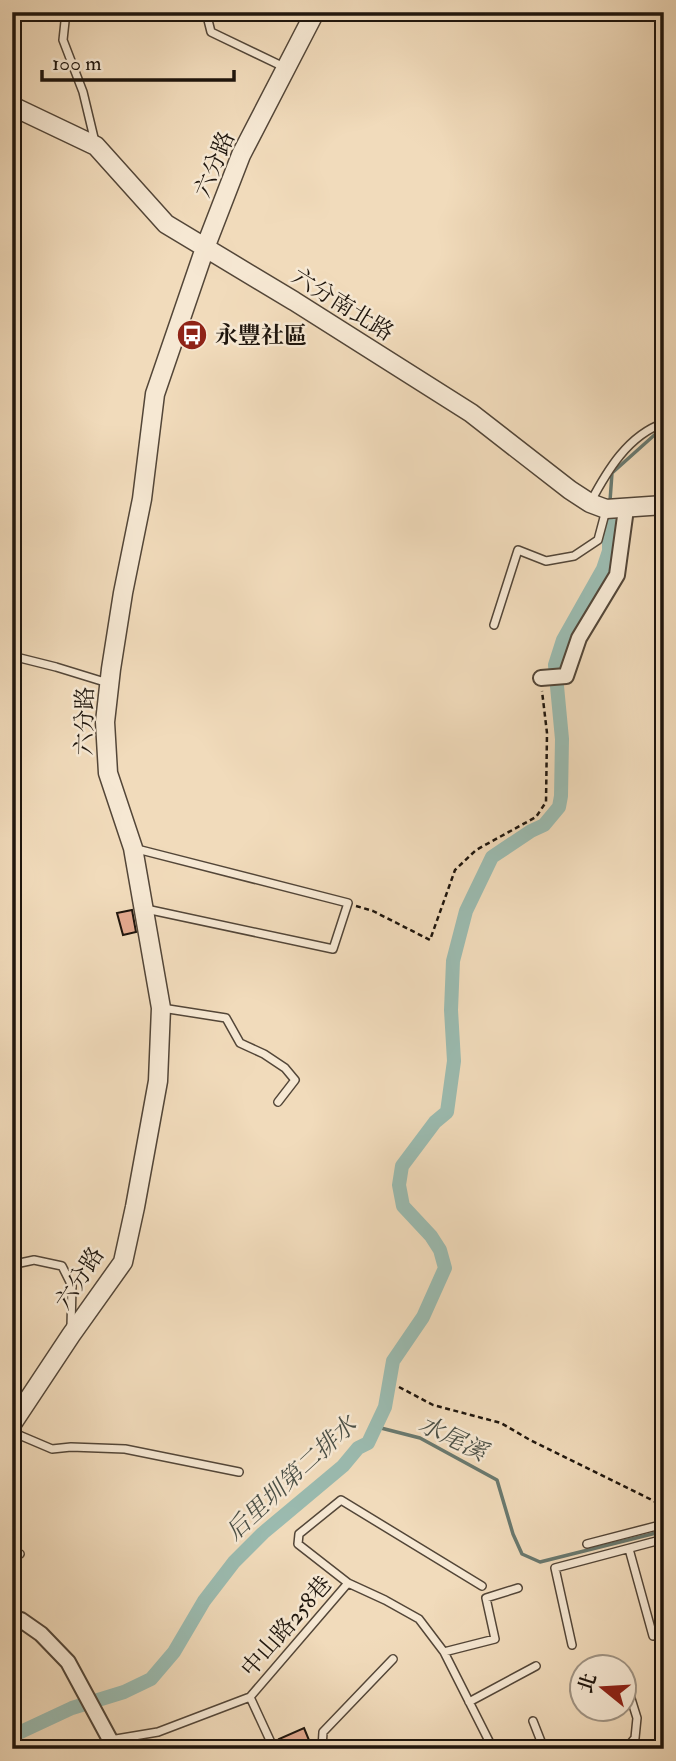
<svg xmlns="http://www.w3.org/2000/svg" width="676" height="1761" font-family="'IM FELL Double Pica','Noto Serif TC',serif">
	<rect width="100%" height="100%" fill="#f1dbbb"/>
	<filter id="stains"><feTurbulence type="fractalNoise" baseFrequency=".00286" numOctaves="4"/><feColorMatrix values="0 0 0 0 .2 0 0 0 0 .09 0 0 0 0 .02 0 0 0 .5 -.17"/></filter>
	<radialGradient id="worn" r=".72"><stop offset=".6" stop-color="#630" stop-opacity="0"/><stop offset="1" stop-color="#630" stop-opacity=".3"/></radialGradient>
	<g fill="none" stroke-linecap="round" stroke-linejoin="round">
		<path stroke="#69796f" stroke-width="3.5" d="M610,501L612,473L660,430L664,428
			M377,1427L420,1438L497,1480L513,1534L522,1554L540,1562L664,1531"/>
		<path stroke="#9bbbb0" stroke-width="14" d="M12,1736L72,1708L124,1692L151,1679L174,1652L204,1601L234,1562L263,1533L343,1466L358,1448L368,1443L385,1407L393,1361L423,1317L445,1268L440,1250L431,1236L403,1206L399,1185L402,1166L435,1122L447,1112L454,1061L451,1010L453,961L466,911L492,857L531,831L544,825L559,807L561,796L562,739L555,665L563,640L603,569L609,551V521"/>
	</g>
	<path fill="#e4aa90" stroke="#1e150d" stroke-width="2" d="M132,910L136,932L123,935L117,913Z
		M304,1728L311,1745L303,1749H283L279,1739Z"/>
	<g fill="none" stroke-linecap="round" stroke-linejoin="round">
		<g stroke="#534638" stroke-width="10">
			<path id="service" d="M66,12L63,40L83,92L95,142
				M206,12L211,32L286,68
				M590,503C607,471 628,435 664,423
				M494,625L518,550L546,561L574,556L598,540L606,510
				M12,656L56,667L108,683
				M133,848L348,903L333,949L146,909
				M162,1008L226,1018L240,1043L264,1054L285,1068L295,1080L278,1102
				M12,1014L14,1010
				M12,1260L20,1263L34,1260L62,1266L72,1286L71,1327
				M12,1432L52,1449L71,1447L125,1449L239,1472
				M587,1544L664,1524
				M629,1549L653,1636
				M12,1552L20,1554
				M348,1583L298,1544L299,1534L341,1500L482,1586
				M572,1645L555,1568L664,1539
				M444,1652L495,1639L486,1598L518,1588
				M624,1676L637,1718L635,1738L626,1749
				M250,1697L274,1749
				M469,1702L536,1666
				M533,1721L544,1749
				M110,1740L158,1732L250,1697L348,1583L385,1600L419,1619L444,1652L493,1749
				M322,1749L323,1732L393,1659"/>
		</g>
		<g stroke="#534638" stroke-width="18">
			<path id="minor" d="M541,678L566,676L579,638L617,575L626,509
				M12,1618L21,1620L41,1634L68,1662L115,1749"/>
		</g>
		<g stroke="#534638" stroke-width="21">
			<path id="tertiary" d="M12,106L96,146L166,224L294,301L471,413L570,490L590,503L606,509L664,505
				M12,1424L71,1335L123,1262L135,1207L158,1081L161,1008L133,848L108,773L105,722L111,669L123,593L142,499L155,394L205,248L241,155L315,12"/>
		</g>
		<path stroke="#1e150d" stroke-width="2.5" stroke-dasharray="5 3.5" stroke-linecap="butt" d="M356,906L373,911L430,940L455,870L476,850L536,817L546,802L547,733L542,691
			M399,1387L433,1405L501,1423L530,1440L664,1506"/>
		<use href="#service" stroke="#f6e8d3" stroke-width="7"/>
		<use href="#minor" stroke="#f6e8d3" stroke-width="14"/>
		<use href="#tertiary" stroke="#f6e8d3" stroke-width="18"/>
	</g>
	<defs>
		<g id="bus-disc" transform="scale(1.575)"><circle r="9.5" fill="#8f2418" stroke="#f6e8d3"/><path d="M-5-6H5V4H4V6H2V4H-2V6H-4V4H-5ZM-3.5-4V0h7V-4ZM-3.5 1.2v1.5H-2V1.2ZM2 1.2v1.5H3.5V1.2Z" fill="#fff"/></g>
	</defs>
	<g fill-rule="evenodd">
		<use href="#bus-disc" x="192" y="335"/>
	</g>
	<g text-anchor="middle" stroke-width="5" stroke-linejoin="round" paint-order="stroke">
		<g font-size="23" fill="#1e150d" stroke="#f6e8d3">
			<text transform="translate(214 164) rotate(-67)" y="8">六分路</text>
			<text transform="translate(343 304) rotate(32)" y="8">六分南北路</text>
			<text transform="translate(84 721) rotate(-89)" y="8">六分路</text>
			<text transform="translate(79 1278) rotate(-57)" y="8">六分路</text>
			<text transform="translate(286 1626) rotate(-49)" y="8">中山路258巷</text>
		</g>
		<g font-size="23" font-weight="bold" fill="#1e150d" stroke="#f6e8d3" text-anchor="start">
			<text x="215" y="343">永豐社區</text>
		</g>
		<g font-size="24" font-style="italic" fill="#4a4f46" stroke="#f6e8d3">
			<text transform="translate(453 1438) rotate(26)" y="8">水尾溪</text>
			<text transform="translate(291 1478) rotate(-43)" y="8">后里圳第二排水</text>
		</g>
	</g>
	<rect width="676" height="1761" fill="none" stroke="#f1dbbb" stroke-width="42"/>
	<rect x="14" y="14" width="648" height="1733" fill="none" stroke="#1e150d" stroke-width="3.5"/>
	<rect x="21" y="21" width="634" height="1719" fill="none" stroke="#1e150d" stroke-width="2"/>
	<g transform="translate(603 1688) rotate(288)"><circle r="33" fill="#f6e8d3" stroke="#a09484" stroke-width="2"/>
	<path d="M0-5L12 26L0 18L-12 26Z" fill="#8f2418"/>
	<text y="-10" font-size="19" font-weight="bold" text-anchor="middle" fill="#1e150d">北</text>
	</g>
	<path d="M42 70v10h192v-10" fill="none" stroke="#1e150d" stroke-width="3.5"/>
	<text x="52" y="70" font-size="21" fill="#1e150d" stroke="#f6e8d3" stroke-width="5" paint-order="stroke">100 m</text>
	<rect width="100%" height="100%" filter="url(#stains)"/>
	<rect width="100%" height="100%" fill="url(#worn)"/>
</svg>
